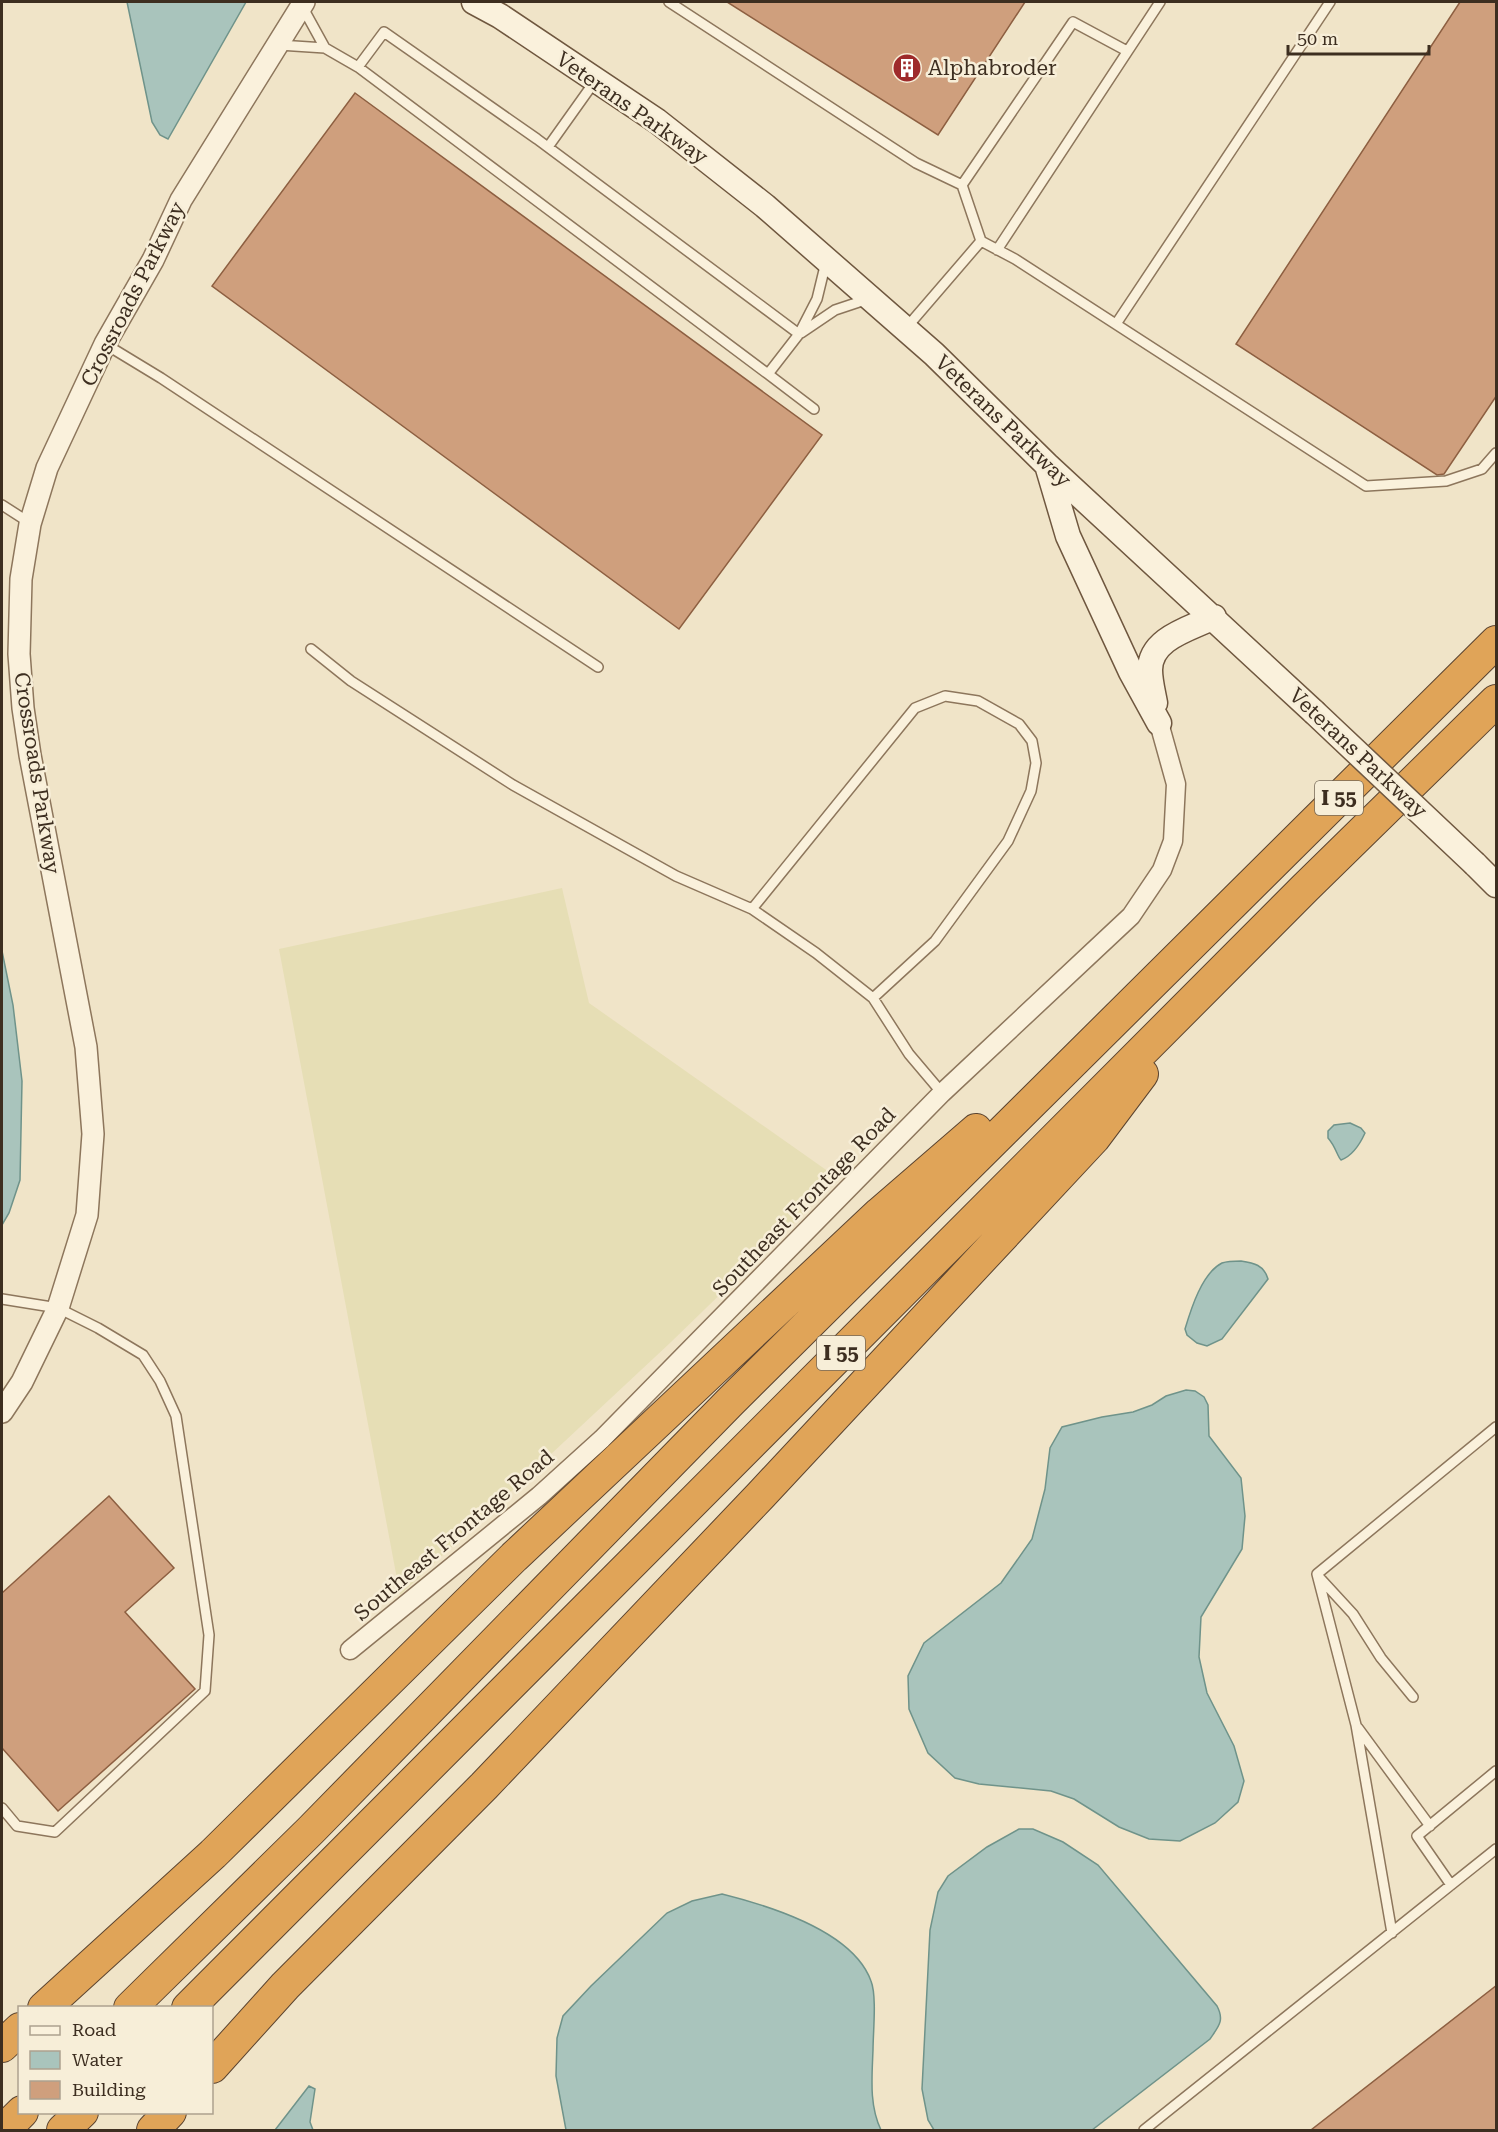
<svg xmlns="http://www.w3.org/2000/svg" width="1498" height="2132" font-family="'Roboto Serif',serif">
	<rect width="100%" height="100%" fill="#f0e4c8"/>
	<path fill="#e6deb5" d="M562,888L589,1003L839,1179L670,1343L400,1595L279,949Z"/>
	<path fill="#a9c4bc" stroke="#6f938a" stroke-width="1.5" d="M127,2H246L168,139L160,135L152,122Z
		M2,951L13,1005L22,1081L20,1180L9,1213L2,1225Z
		M1350,1123L1361,1128L1365,1133C1360,1144 1352,1156 1341,1160C1337,1156 1336,1147 1328,1138V1131L1334,1125Z
		M1241,1261C1254,1263 1264,1265 1268,1279L1222,1339L1207,1346L1197,1343L1187,1335L1185,1329C1191,1309 1202,1273 1222,1263C1228,1261 1235,1261 1241,1261Z
		M1186,1390L1195,1391L1204,1397L1208,1405L1209,1436L1241,1478L1245,1516L1242,1549L1201,1617L1199,1657L1207,1693L1234,1746L1244,1781L1238,1802L1215,1823L1180,1841L1149,1839L1119,1827L1074,1799L1051,1791L979,1784L955,1778L928,1753L909,1709L908,1676L924,1643L1001,1583L1032,1539L1045,1489L1050,1448L1062,1427L1102,1417L1133,1412L1152,1405L1166,1396Z
		M1019,1829H1033L1063,1842L1098,1865L1217,2006C1225,2021 1218,2027 1210,2039L1092,2130H934L928,2120L922,2089L930,1930L938,1892L948,1876L987,1847Z
		M722,1894C770,1906 853,1931 871,1981C877,1996 873,2033 873,2050C872,2077 869,2105 881,2130H566L556,2076L557,2038L563,2016L591,1986L667,1913L692,1901Z
		M309,2086L315,2089L310,2122L313,2130H275Z"/>
	<path fill="#cf9f7d" stroke="#8d5f41" stroke-width="1.5" d="M727,2H1025L938,135Z
		M1460,2H1497V395L1444,474L1437,475L1236,344Z
		M355,93L822,435L679,629L212,286Z
		M109,1496L174,1568L125,1612L195,1689L58,1811L2,1748V1593Z
		M1497,1985V2130H1311Z"/>
	<g fill="none" stroke-linecap="round" stroke-linejoin="round">
		<g stroke="#8d765c" stroke-width="12">
			<path id="service" d="M669,2L916,163L962,185
				M279,45L325,48L303,8
				M325,48L358,67L384,32L537,139L799,334
				M358,67L768,374
				M548,147L595,81
				M981,241L962,185L1073,22L1127,51
				M997,250L1160,2
				M1116,324L1330,2
				M907,327L981,241L1015,259L1366,486L1446,481L1482,469L1496,453
				M801,333L835,310L868,299
				M105,344L161,378L598,667
				M814,409L768,374L799,334L817,299L826,262
				M2,505L30,523
				M311,649L351,681L513,785L676,876L752,909L816,953L873,998L909,1054L942,1093
				M752,909L915,708L945,696L978,701L1019,724L1032,741L1036,763L1031,791L1008,841L935,941L873,998
				M2,1299L58,1308L98,1328L143,1355L160,1381L176,1416L209,1635L205,1691L55,1832L17,1826L2,1808
				M1318,1576L1353,1614L1381,1658L1413,1697
				M1358,1728L1430,1826
				M1451,1885L1417,1836L1496,1771
				M1392,1933L1356,1725L1317,1574L1496,1427
				M1144,2130L1496,1849"/>
		</g>
		<g stroke="#8d765c" stroke-width="21">
			<path id="minor" d="M350,1650L539,1496L602,1439L942,1093L1131,916L1162,870L1173,841L1176,784L1159,723"/>
		</g>
		<g stroke="#8d765c" stroke-width="24">
			<path id="tertiary" d="M2,1412L22,1382L58,1308L87,1215L93,1134L86,1047L30,755L23,708L19,654L21,579L30,524L47,468L105,344L153,260L181,200L304,2"/>
		</g>
		<g stroke="#6f573f" stroke-width="27">
			<path id="secondary" d="M474,2L500,16L657,121L765,206L934,354L1047,465L1314,712
				M1047,465L1068,536L1131,672L1159,723
				M1155,703C1153,692 1150,681 1150,670C1150,638 1190,629 1214,617
				M1475,864L1496,885"/>
		</g>
		<g stroke="#5b4430" stroke-width="34">
			<path id="motorway" d="M44,2008L213,1854L514,1557L880,1213L976,1130
				M130,2008L311,1830L730,1402L1496,642
				M188,2008L1305,888L1496,701
				M2,2046L20,2029
				M212,2067L285,1986L484,1786L761,1495L1094,1138L1142,1074
				M4,2130L22,2112
				M63,2130L82,2112
				M153,2130L170,2112"/>
		</g>
		<use href="#service" stroke="#faf1dc" stroke-width="9"/>
		<use href="#minor" stroke="#faf1dc" stroke-width="18"/>
		<use href="#tertiary" stroke="#faf1dc" stroke-width="21"/>
		<use href="#secondary" stroke="#faf1dc" stroke-width="24"/>
		<use href="#motorway" stroke="#e0a458" stroke-width="32"/>
		<g stroke="#6f573f" stroke-width="27" stroke-linecap="butt">
			<path id="secondary-bridge" d="M1314,712L1475,864"/>
		</g>
		<use href="#secondary-bridge" stroke="#faf1dc" stroke-width="24"/>
	</g>
	<defs>
		<g id="building-disc" transform="scale(1.5)"><circle r="9.5" fill="#9e2a2b" stroke="#f7eed8"/><path d="M-4-6H4V6H1V3H-1V6H-4ZM-2.5-4.3h1.7v1.8h-1.7ZM.8-4.3h1.7v1.8H.8ZM-2.5-1h1.7V.8h-1.7ZM.8-1h1.7V.8H.8Z" fill="#fff"/></g>
	</defs>
	<g fill-rule="evenodd">
		<use href="#building-disc" x="907" y="68"/>
	</g>
	<g text-anchor="middle" stroke-width="5" stroke-linejoin="round" paint-order="stroke">
		<g fill="#f7eed8" stroke="#756857" stroke-width="1.5">
			<rect x="1315" y="781" width="48" height="34" rx="4.5"/>
			<rect x="817" y="1336" width="48" height="34" rx="4.5"/>
		</g>
		<g font-size="20" font-weight="bold" fill="#3d2e20">
			<text x="1339" y="805">I 55</text>
			<text x="841" y="1360">I 55</text>
		</g>
		<g font-size="21" fill="#3d2e20" stroke="#f7eed8" text-anchor="start">
			<text x="928" y="75">Alphabroder</text>
		</g>
		<g font-size="21" fill="#3d2e20" stroke="#f7eed8">
			<text transform="translate(632 108) rotate(35)" y="7">Veterans Parkway</text>
			<text transform="translate(133 294) rotate(-63)" y="7">Crossroads Parkway</text>
			<text transform="translate(1003 421) rotate(44)" y="7">Veterans Parkway</text>
			<text transform="translate(1358 753) rotate(43)" y="7">Veterans Parkway</text>
			<text transform="translate(37 773) rotate(81)" y="7">Crossroads Parkway</text>
			<text transform="translate(804 1202) rotate(-46)" y="7">Southeast Frontage Road</text>
			<text transform="translate(454 1535) rotate(-40)" y="7">Southeast Frontage Road</text>
		</g>
	</g>
	<rect width="1498" height="2132" fill="none" stroke="#3d2e20" stroke-width="6"/>
	<rect x="18" y="2006" width="195" height="108" fill="#f7eed8" stroke="#ada18e" stroke-width="1.5"/>
	<rect x="30" y="2026" width="30" height="9" fill="#faf1dc" stroke="#ada18e" stroke-width="1.5"/>
	<text x="72" y="2036" font-size="18" fill="#3d2e20">Road</text>
	<rect x="30" y="2051" width="30" height="18" fill="#a9c4bc" stroke="#ada18e" stroke-width="1.5"/>
	<text x="72" y="2066" font-size="18" fill="#3d2e20">Water</text>
	<rect x="30" y="2081" width="30" height="18" fill="#cf9f7d" stroke="#ada18e" stroke-width="1.5"/>
	<text x="72" y="2096" font-size="18" fill="#3d2e20">Building</text>
	<path d="M1288 45v9h141v-9" fill="none" stroke="#3d2e20" stroke-width="3"/>
	<text x="1297" y="45" font-size="18" fill="#3d2e20" stroke="#f7eed8" stroke-width="4.5" paint-order="stroke">50 m</text>
</svg>
